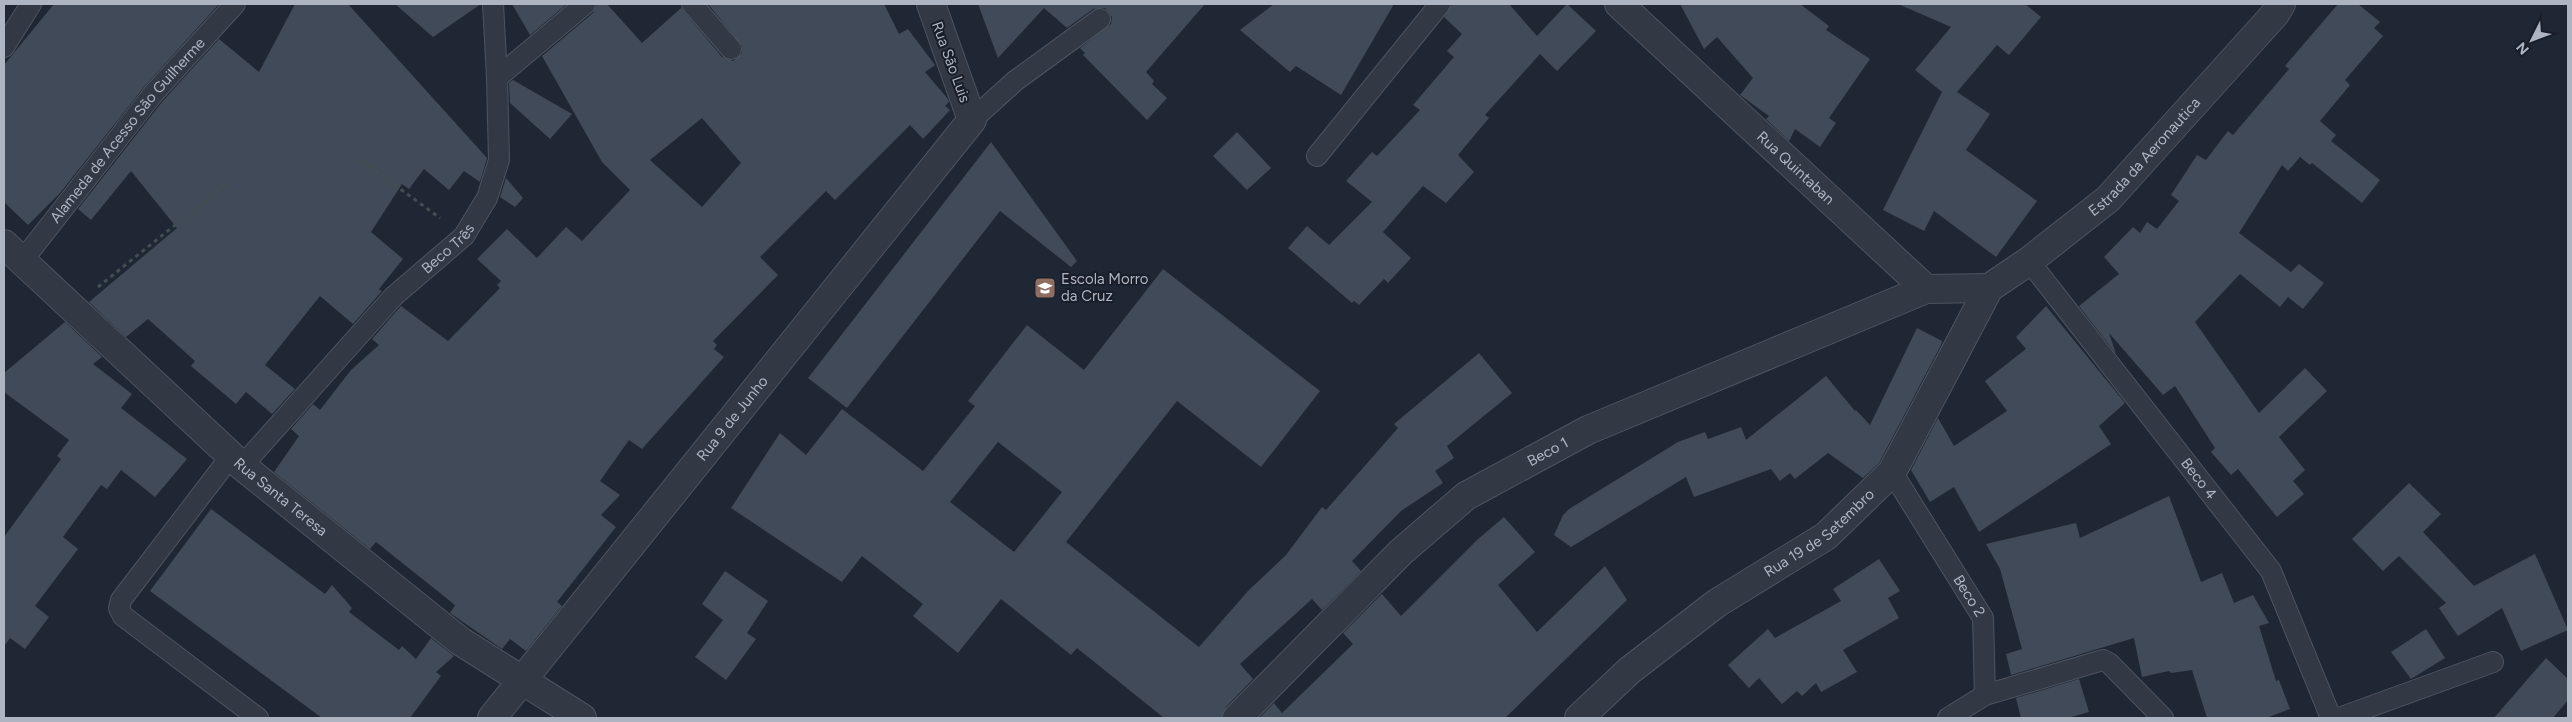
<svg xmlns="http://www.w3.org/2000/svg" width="2572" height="722" font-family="Figtree,sans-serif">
	<rect width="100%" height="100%" fill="#202734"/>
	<path fill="#414a58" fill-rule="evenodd" d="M54,4H219L144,87L60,193L28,225L4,202V65Z
		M295,4H348L487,158L480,182L464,171L449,190L424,169L409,189L402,184L371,232L403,259L379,289L382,291L353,324L320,296L265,365L295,389L272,414L246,392L236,404L191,366L195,361L148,319L126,337L89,302L177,228L131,171L91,220L78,209L162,102L219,39L259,72Z
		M395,4H481L433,37Z
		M512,4H567L530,35Z
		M597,4H607L642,43L681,8L722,57L733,61L742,53V46L708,4H884L899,34L908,29L935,65L925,72L948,99L949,102L945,106L950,110L923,139L910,125L835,200L826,191L760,257L778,275L713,341L717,345L714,349L724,357L642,449L629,440L600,481L620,495L601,515L616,527L557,602L562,606L526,651L510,639L502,649L450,613L455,605L376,542L370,549L274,472L299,436L291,429L313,404L320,410L351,370L379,345L372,339L401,306L448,341L500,288L497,285L501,281L477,259L507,229L537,258L566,227L582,241L630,190L602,162L542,56L593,13ZM702,118L741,163L702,207L650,160Z
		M978,4H1205L1146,72L1154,81L1152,84L1167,98L1147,120L1083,55L1085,53L1080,48L1111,24L1112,17L1105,8L1093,9L1067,28L1044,8L998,58Z
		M1274,4H1394L1341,95L1296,66L1290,72L1240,30Z
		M1452,4H1509L1537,36L1567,4L1596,31L1557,71L1540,54L1485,115L1489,118L1458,155L1474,172L1446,203L1423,186L1383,232L1411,258L1388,283L1384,279L1359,305L1354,301L1352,303L1288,248L1307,226L1329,245L1372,202L1346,181L1372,152L1377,156L1420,110L1413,105L1454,57L1447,51L1462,34L1444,17Z
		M1680,4H1800L1829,26L1826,30L1870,59L1829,118L1836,123L1820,147L1795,129L1789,141L1766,119L1769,116L1740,95L1753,78L1717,37L1704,49Z
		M1898,4H2025L2041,17L2009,55L1997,45L1957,92L1990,114L1966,150L2037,201L1996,257L1934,211L1924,231L1883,210L1942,92L1915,70L1951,27Z
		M2338,4H2358L2380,22L2374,28L2383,36L2345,80L2350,85L2320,121L2336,135L2331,141L2380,180L2362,203L2312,163L2310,165L2300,157L2288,171L2282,165L2239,233L2291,272L2299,264L2324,283L2303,309L2288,297L2280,307L2240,274L2195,322L2259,413L2305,368L2327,391L2279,437L2305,470L2293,481L2304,494L2277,517L2238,469L2231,475L2211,452L2215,448L2175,386L2163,395L2109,333L2116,354L2079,306L2119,274L2104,257L2133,227L2140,233L2147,222L2157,229L2179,201L2171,195L2197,155L2206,160L2228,131L2233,135L2289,69L2285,66Z
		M513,80L572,114L550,139L510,103L509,83Z
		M1237,132L1271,168L1247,190L1213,156Z
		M991,142L1077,261L1071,267L1000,211L847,408L808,378Z
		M506,178L523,198L515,207L500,197Z
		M1163,269L1320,391L1261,467L1177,401L1066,542L1199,647L1248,591L1286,555L1322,507L1326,510L1398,428L1394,424L1479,353L1512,393L1447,446L1454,458L1435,471L1443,483L1401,511L1352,561L1361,571L1322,610L1312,599L1240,664L1253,679L1226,707L1222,718H1164L1077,648L1071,655L1001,599L958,653L913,616L923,604L862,556L842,582L731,508L780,433L806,455L842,409L923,471L975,406L968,401L1027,325L1084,370ZM998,442L1062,492L1014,552L950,502Z
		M2046,306L2125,403L2099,426L2111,444L1979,532L1954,487L1930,502L1911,470L1938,418L1954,446L2007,411L1985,381L2026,349L2016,337Z
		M65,322L102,357L93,364L132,394L121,408L187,459L155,497L121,470L107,489L101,485L63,537L78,549L35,606L49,617L25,649L10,638L4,646V537L61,459L57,456L69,440L4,392V373Z
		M1917,328L1942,341L1941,345L1879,463L1863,478L1828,453L1795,479L1790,473L1780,481L1771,469L1694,497L1686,477L1571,547L1554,535L1563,515L1569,509L1678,442L1705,432L1708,439L1741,427L1746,440L1826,376L1855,411L1856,410L1870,425Z
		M2409,483L2441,514L2423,532L2474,586L2535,554L2568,630L2521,651L2502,608L2458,636L2439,608L2446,603L2399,556L2383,571L2352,539Z
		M2169,496L2201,582L2222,573L2234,603L2253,595L2269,623L2259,626L2276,681L2279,680L2290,709L2266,718H2207L2192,670L2171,673L2169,671L2142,677L2134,638L2011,675L2006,654L2022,649L2000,569L1986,544L2076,523L2080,538Z
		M211,509L325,594L332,585L352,608L349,612L399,650L402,646L416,659L431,638L454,656L436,672L441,676L410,718H322L150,591Z
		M1504,517L1535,552L1498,585L1537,632L1605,566L1627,600L1505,718H1259L1274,703L1282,713L1353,644L1343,633L1382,594L1401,616L1477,540Z
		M1879,559L1900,591L1888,598L1899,618L1843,650L1857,672L1821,692L1816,683L1802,696L1797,691L1782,704L1759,678L1749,688L1728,665L1768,629L1775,638L1841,601L1833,589Z
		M725,571L768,601L747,633L756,639L726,680L695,657L723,620L702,604Z
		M2426,629L2445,658L2411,679L2391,652Z
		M2546,658L2568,679V700L2553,718H2494Z
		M2079,679L2089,712L2068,718H2021L2016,698Z"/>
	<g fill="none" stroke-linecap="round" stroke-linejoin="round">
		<g stroke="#4d5460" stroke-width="22">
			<g id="lane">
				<path d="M493,4L497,78"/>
				<path d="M692,4L731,49"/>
				<path d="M4,47L31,4"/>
				<path d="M972,120L1015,81L1100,19"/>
				<path d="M1317,156L1440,4"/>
				<path id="s1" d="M22,261L153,94L235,4"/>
				<path id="s2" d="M2029,261L2271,571L2331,718"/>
				<path d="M231,456L121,600L119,608L123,616L258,718"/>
				<path id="s3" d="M242,466L394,296L464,236L487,198L499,160L497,78L585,4"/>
				<path id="s4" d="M1892,472L1983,618L1985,695L1948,718"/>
				<path d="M1985,695L2103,660L2109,663L2163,718"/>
				<path d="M2339,718L2493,662"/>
			</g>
		</g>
		<g stroke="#4d5460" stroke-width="30">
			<g id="street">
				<path id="s5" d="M1619,4L1926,289L1989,288"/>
				<path id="s6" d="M4,244L242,466L460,641L582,718"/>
				<path id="s7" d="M492,718L972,120L931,4"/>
				<path id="s8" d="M1237,718L1401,552L1466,496L1588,430L1926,289"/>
				<path id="s9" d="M1579,718L1630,670L1717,603L1826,536L1892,472L1989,288L2029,261L2108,199L2275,14L2281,4"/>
			</g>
		</g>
		<path stroke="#3f4f52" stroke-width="3" stroke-dasharray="4 4" stroke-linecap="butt" d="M362,161L440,218
			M98,287L230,181"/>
		<use href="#lane" stroke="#333944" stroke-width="20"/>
		<use href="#street" stroke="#333944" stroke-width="28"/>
	</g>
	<defs>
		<g id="school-square" transform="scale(1.125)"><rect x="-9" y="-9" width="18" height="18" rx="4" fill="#8d6e63" stroke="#191e29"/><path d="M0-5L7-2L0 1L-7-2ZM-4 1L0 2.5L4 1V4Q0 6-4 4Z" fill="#fff"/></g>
	</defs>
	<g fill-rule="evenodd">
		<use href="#school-square" x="1045" y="288"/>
	</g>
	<g text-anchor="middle" stroke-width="4" stroke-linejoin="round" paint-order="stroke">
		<g font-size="15" fill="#adb4c2" stroke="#191e29">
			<text transform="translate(951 62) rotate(70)" y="5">Rua São Luis</text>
			<text dy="5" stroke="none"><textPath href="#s1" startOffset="168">Alameda de Acesso São Guilherme</textPath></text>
			<text dy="5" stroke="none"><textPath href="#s9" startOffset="812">Estrada da Aeronautica</textPath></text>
			<text dy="5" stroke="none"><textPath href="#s5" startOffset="241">Rua Quintaban</textPath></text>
			<text dy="5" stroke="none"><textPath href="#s3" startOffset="300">Beco Três</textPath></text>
			<text dy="5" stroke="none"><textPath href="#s7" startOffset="384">Rua 9 de Junho</textPath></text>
			<text dy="5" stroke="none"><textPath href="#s8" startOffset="412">Beco 1</textPath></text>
			<text dy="5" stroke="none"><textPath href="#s2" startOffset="276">Beco 4</textPath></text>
			<text dy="5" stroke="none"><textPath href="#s6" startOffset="375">Rua Santa Teresa</textPath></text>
			<text dy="5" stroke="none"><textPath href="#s9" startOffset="304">Rua 19 de Setembro</textPath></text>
			<text dy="5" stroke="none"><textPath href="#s4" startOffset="146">Beco 2</textPath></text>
		</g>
		<g font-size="15" fill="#adb4c2" stroke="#191e29" text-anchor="start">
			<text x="1061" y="284">Escola Morro<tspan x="1061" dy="17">da Cruz</tspan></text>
		</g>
	</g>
	<rect width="2572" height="722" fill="none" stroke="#adb4c2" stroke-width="10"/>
	<g transform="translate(2532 40) rotate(228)" stroke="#191e29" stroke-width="4" paint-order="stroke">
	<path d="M0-4L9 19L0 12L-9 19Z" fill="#adb4c2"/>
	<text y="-8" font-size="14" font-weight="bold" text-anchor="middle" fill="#adb4c2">N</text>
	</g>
</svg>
